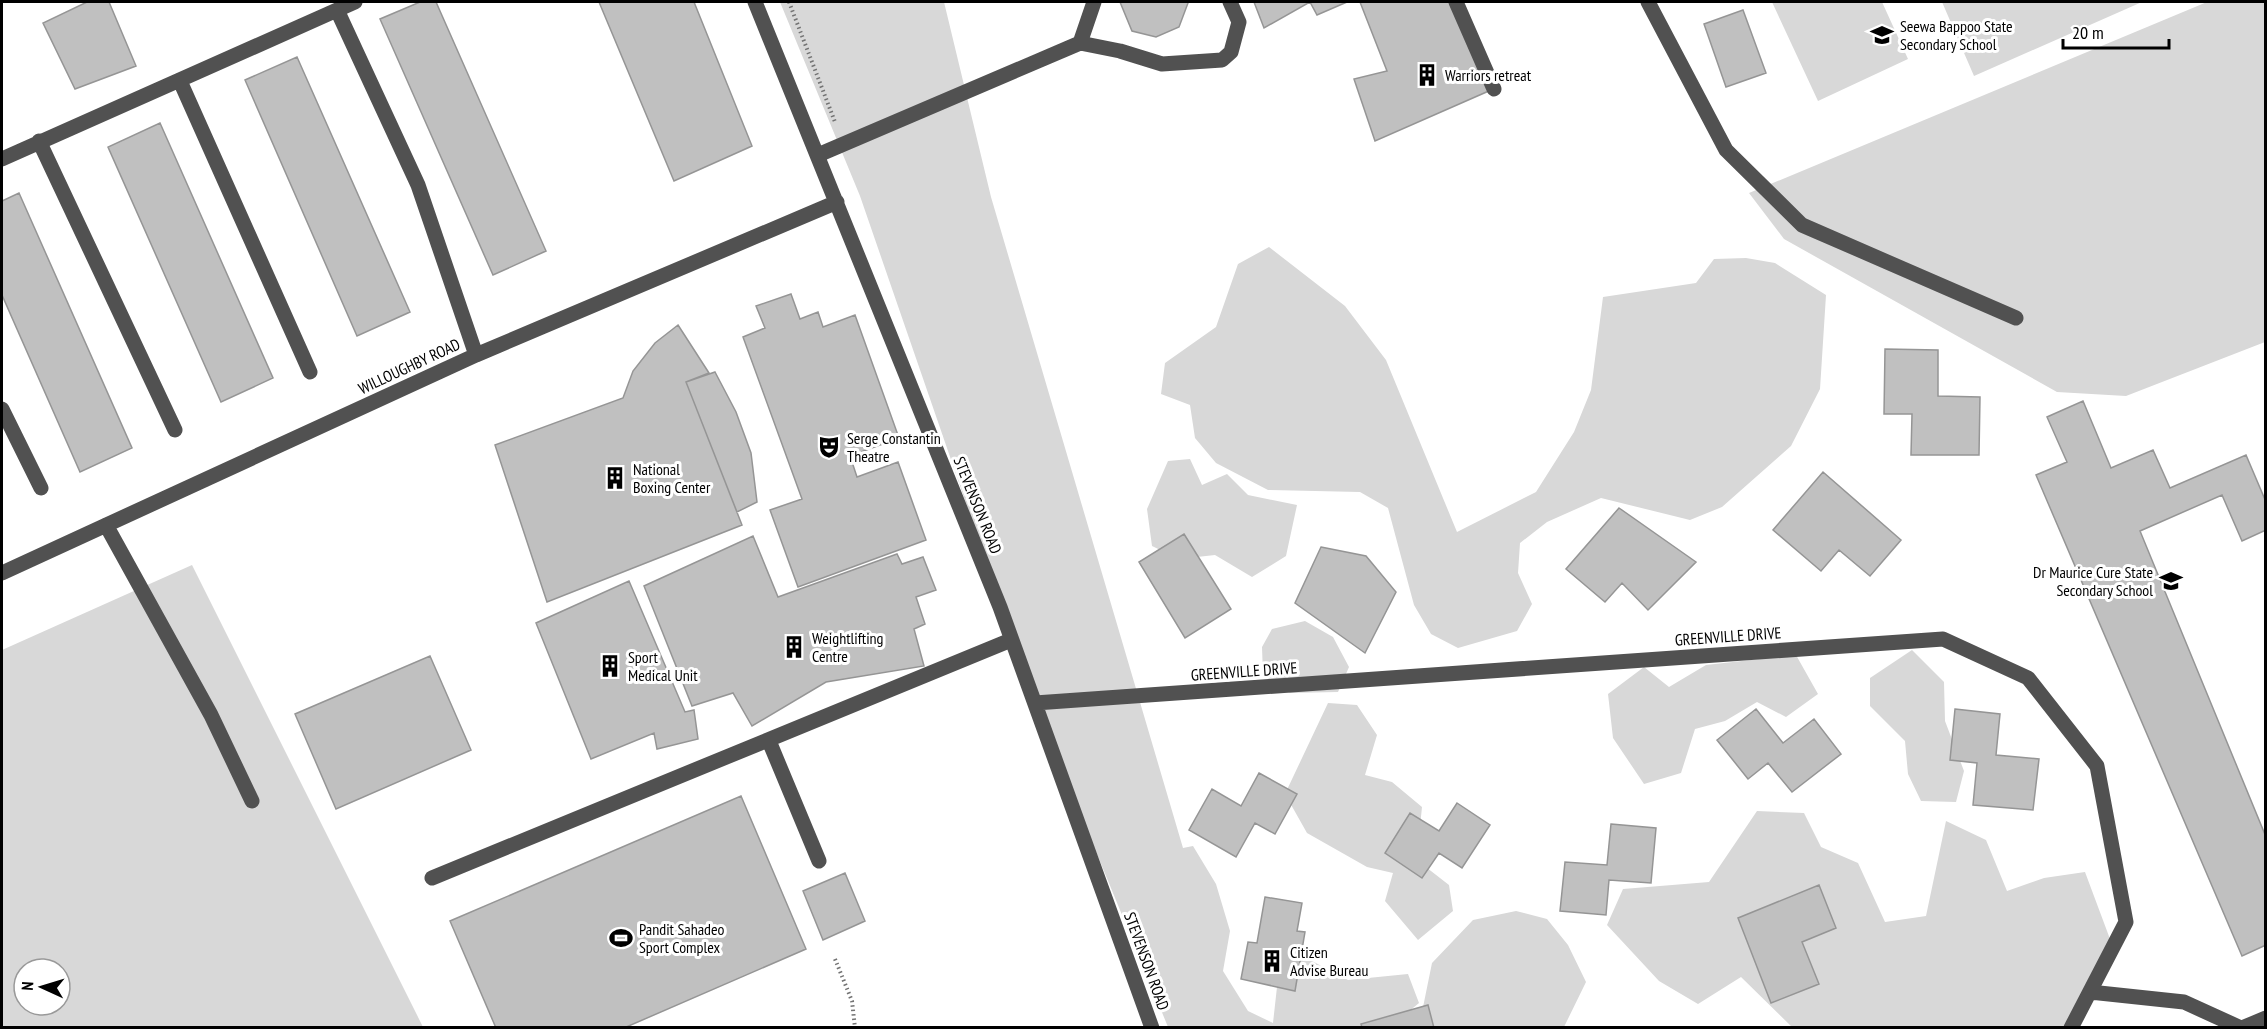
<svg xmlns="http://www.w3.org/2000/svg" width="2267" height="1029" font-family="'PT Sans Narrow',sans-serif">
	<rect width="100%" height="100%" fill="#fff"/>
	<path fill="#d8d8d8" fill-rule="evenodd" d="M780,2H944L991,197L1183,848L1193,846L1216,884L1230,931L1223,971L1248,1011L1273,1023L1277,987L1290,954L1314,962L1348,980L1408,974L1419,1003L1390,1027H1168L1035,703L860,196Z
		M1772,2H1882L1908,59L1818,101Z
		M1942,2H2142L1974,76Z
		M2207,2H2265V342L2126,396L2057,392L1784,239L1749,193Z
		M1269,247L1345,306L1386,360L1457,532L1536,492L1574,432L1591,390L1603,297L1696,283L1714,259L1746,258L1775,263L1826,295L1820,389L1791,446L1722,507L1690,520L1601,498L1547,522L1520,543L1518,573L1532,604L1517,631L1458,648L1431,634L1414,605L1388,508L1360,492L1268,490L1216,463L1195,438L1190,405L1161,394L1165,363L1216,327L1238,264Z
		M1190,459L1202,485L1227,474L1248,495L1297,505L1286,556L1252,577L1215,555L1179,559L1152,546L1147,509L1168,461Z
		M192,565L423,1027H2V650ZM24,969H60V1005H24Z
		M1305,621L1333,637L1349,667L1338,692L1290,693L1263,675L1262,647L1272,629Z
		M1912,650L1944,682L1945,721L1964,771L1956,802L1921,801L1908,774L1905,741L1870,706V678Z
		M1796,655L1818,694L1786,717L1757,702L1725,721L1695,729L1681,773L1644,784L1613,738L1608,694L1644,667L1669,687L1706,665Z
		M1328,703L1357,705L1377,735L1365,775L1392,782L1422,807L1419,836L1413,857L1449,885L1453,911L1418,940L1385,901L1393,873L1367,867L1307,833L1285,794Z
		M1757,811L1804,813L1821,847L1858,863L1885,922L1926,916L1946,821L1986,840L2007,891L2044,878L2085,872L2110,939L2068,1027L1793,1028L1741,977L1698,1004L1659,981L1607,925L1623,889L1709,882Z
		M1516,911L1547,919L1568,945L1586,982L1564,1027L1422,1028L1421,1017L1432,963L1473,920Z"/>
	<path fill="#c0c0c0" stroke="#959595" stroke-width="1.5" d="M87,2H109L136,66L75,89L43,23Z
		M420,2H436L546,251L493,275L380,19Z
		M599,2H694L752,146L674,181Z
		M1120,2H1187L1188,3L1179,27L1156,37L1132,31Z
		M1254,2H1310L1264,28Z
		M1310,2H1347L1317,15Z
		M1360,2H1451L1491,90L1375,141L1354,79L1387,71Z
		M1743,10L1766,73L1726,87L1704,24Z
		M297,57L410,312L357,336L245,80Z
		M160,123L273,378L221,402L108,147Z
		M19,193L132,448L80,472L2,295V201Z
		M791,294L800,319L818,312L823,327L855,315L899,438L850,456L857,477L898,462L926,540L798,587L770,510L802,499L743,337L765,328L756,306Z
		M678,325L709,373L686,382L742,525L547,602L495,445L623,398L633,371L655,343Z
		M1885,349L1938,350V396L1980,397L1979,455H1911L1912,414H1884Z
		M715,372L736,412L751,453L757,502L737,512L686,382Z
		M2083,401L2111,468L2153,450L2170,488L2246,455L2266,502V530L2242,541L2222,495L2140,531L2266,837V945L2242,956L2036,475L2067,462L2047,417Z
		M1823,472L1901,540L1870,576L1839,550L1821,571L1773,530Z
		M1619,508L1696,562L1648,610L1622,583L1605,602L1566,569Z
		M1184,534L1231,609L1185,638L1139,562Z
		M753,536L778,597L897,554L902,564L923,557L936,590L916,597L925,624L914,629L924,666L826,682L752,726L733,693L692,706L644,586Z
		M1321,547L1366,556L1396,592L1365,653L1295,603Z
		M629,581L685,712L694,710L698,739L657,749L654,733L591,759L536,623Z
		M430,656L471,750L336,809L295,714Z
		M1756,709L1783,743L1814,719L1841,754L1792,792L1768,763L1748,779L1717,740Z
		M1955,709L2000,714L1996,755L2039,759L2033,810L1973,805L1977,763L1950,760Z
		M1259,773L1297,794L1275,834L1255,823L1236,857L1189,830L1212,789L1241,806Z
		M741,796L806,949L624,1028H496L450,921Z
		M1457,803L1490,825L1462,868L1439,853L1422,878L1385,853L1410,813L1439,831Z
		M1611,824L1656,828L1651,883L1609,880L1606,915L1560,911L1565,862L1607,865Z
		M845,873L865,921L823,940L803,891Z
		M1819,885L1836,928L1802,942L1819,984L1771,1003L1738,918Z
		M1265,897L1302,903L1297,931L1305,932L1295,991L1241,979L1248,942L1257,943Z
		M1428,1005L1434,1028H1362L1361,1024Z"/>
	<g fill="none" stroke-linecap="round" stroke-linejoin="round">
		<path stroke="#737373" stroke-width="4" stroke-dasharray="1.5 3" stroke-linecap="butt" d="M789,2L835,122
			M835,959L852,1001L855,1028"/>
		<path stroke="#515151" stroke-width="15" d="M755,2L1000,607L1152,1028
			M1456,2L1494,89
			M1648,2L1726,150L1802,225L2016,318
			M337,10L418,185L476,355
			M1080,43L1094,2
			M180,81L310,372
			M39,141L175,430
			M818,155L1080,43L1120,51L1162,64L1222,60L1231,52L1239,22L1230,2
			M2,159L355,2
			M2,409L41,488
			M106,525L211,715L252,801
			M2,573L476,355L837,202
			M1035,703L1943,639L2028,678L2097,766L2126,922L2071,1028
			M769,741L819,861
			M432,878L1011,640
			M2090,992L2184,1002L2241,1028
			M2242,1028L2266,1018"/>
	</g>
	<defs>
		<g id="university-bare" transform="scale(1.8)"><path d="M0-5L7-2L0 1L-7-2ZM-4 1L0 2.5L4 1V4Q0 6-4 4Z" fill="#000" stroke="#fff" stroke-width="2.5" paint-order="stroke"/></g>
		<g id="building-bare" transform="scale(1.8)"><path d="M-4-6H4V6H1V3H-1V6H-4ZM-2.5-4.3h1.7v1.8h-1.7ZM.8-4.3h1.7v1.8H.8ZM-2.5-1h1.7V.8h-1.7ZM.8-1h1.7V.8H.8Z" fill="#000" stroke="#fff" stroke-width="2.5" paint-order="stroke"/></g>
		<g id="theatre-bare" transform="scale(1.8)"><path d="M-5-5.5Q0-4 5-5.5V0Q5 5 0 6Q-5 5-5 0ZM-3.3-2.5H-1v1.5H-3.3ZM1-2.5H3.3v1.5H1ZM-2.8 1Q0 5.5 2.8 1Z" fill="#000" stroke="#fff" stroke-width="2.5" paint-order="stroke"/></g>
		<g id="stadium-bare" transform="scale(1.8)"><path d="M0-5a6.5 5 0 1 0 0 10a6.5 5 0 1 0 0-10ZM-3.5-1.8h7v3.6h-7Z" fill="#000" stroke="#fff" stroke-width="2.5" paint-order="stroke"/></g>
	</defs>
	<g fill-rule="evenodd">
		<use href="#university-bare" x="1882" y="35"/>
		<use href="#building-bare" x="1427" y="75"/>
		<use href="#theatre-bare" x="829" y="447"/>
		<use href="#building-bare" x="615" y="478"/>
		<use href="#university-bare" x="2171" y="581"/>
		<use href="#building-bare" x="794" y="647"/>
		<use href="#building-bare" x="610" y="666"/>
		<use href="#stadium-bare" x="621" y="938"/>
		<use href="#building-bare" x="1272" y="961"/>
	</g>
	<g text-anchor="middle" stroke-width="6" stroke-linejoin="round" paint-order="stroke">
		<g font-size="16" fill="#000" stroke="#fff" text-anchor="start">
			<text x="1900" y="32">Seewa Bappoo State<tspan x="1900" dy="18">Secondary School</tspan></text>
			<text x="1445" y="81">Warriors retreat</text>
			<text x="847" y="444">Serge Constantin<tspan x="847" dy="18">Theatre</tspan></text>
			<text x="633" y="475">National<tspan x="633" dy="18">Boxing Center</tspan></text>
			<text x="2153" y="578" text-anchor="end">Dr Maurice Cure State<tspan x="2153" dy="18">Secondary School</tspan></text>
			<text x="812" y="644">Weightlifting<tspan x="812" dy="18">Centre</tspan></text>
			<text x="628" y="663">Sport<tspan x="628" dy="18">Medical Unit</tspan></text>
			<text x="639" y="935">Pandit Sahadeo<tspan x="639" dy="18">Sport Complex</tspan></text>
			<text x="1290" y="958">Citizen<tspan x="1290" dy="18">Advise Bureau</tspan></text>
		</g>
		<g font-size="16" fill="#000" stroke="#fff">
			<text transform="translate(409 366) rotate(-25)" y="6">WILLOUGHBY ROAD</text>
			<text transform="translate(978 505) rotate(68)" y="6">STEVENSON ROAD</text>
			<text transform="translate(1728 636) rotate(-4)" y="6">GREENVILLE DRIVE</text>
			<text transform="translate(1244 671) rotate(-4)" y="6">GREENVILLE DRIVE</text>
			<text transform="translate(1147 961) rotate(70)" y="6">STEVENSON ROAD</text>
		</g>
	</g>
	<rect width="2267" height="1029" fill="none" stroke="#000000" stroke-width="6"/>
	<g transform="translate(42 987) rotate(274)"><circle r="28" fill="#ffffff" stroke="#999999" stroke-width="1.5"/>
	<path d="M0-4.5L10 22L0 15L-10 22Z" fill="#000000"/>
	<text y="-9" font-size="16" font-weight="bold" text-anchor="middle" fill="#000000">N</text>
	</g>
	<path d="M2063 39v9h106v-9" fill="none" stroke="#000000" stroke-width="3"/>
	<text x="2072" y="39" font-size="18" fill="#000000" stroke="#ffffff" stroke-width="4.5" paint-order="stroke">20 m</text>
</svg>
